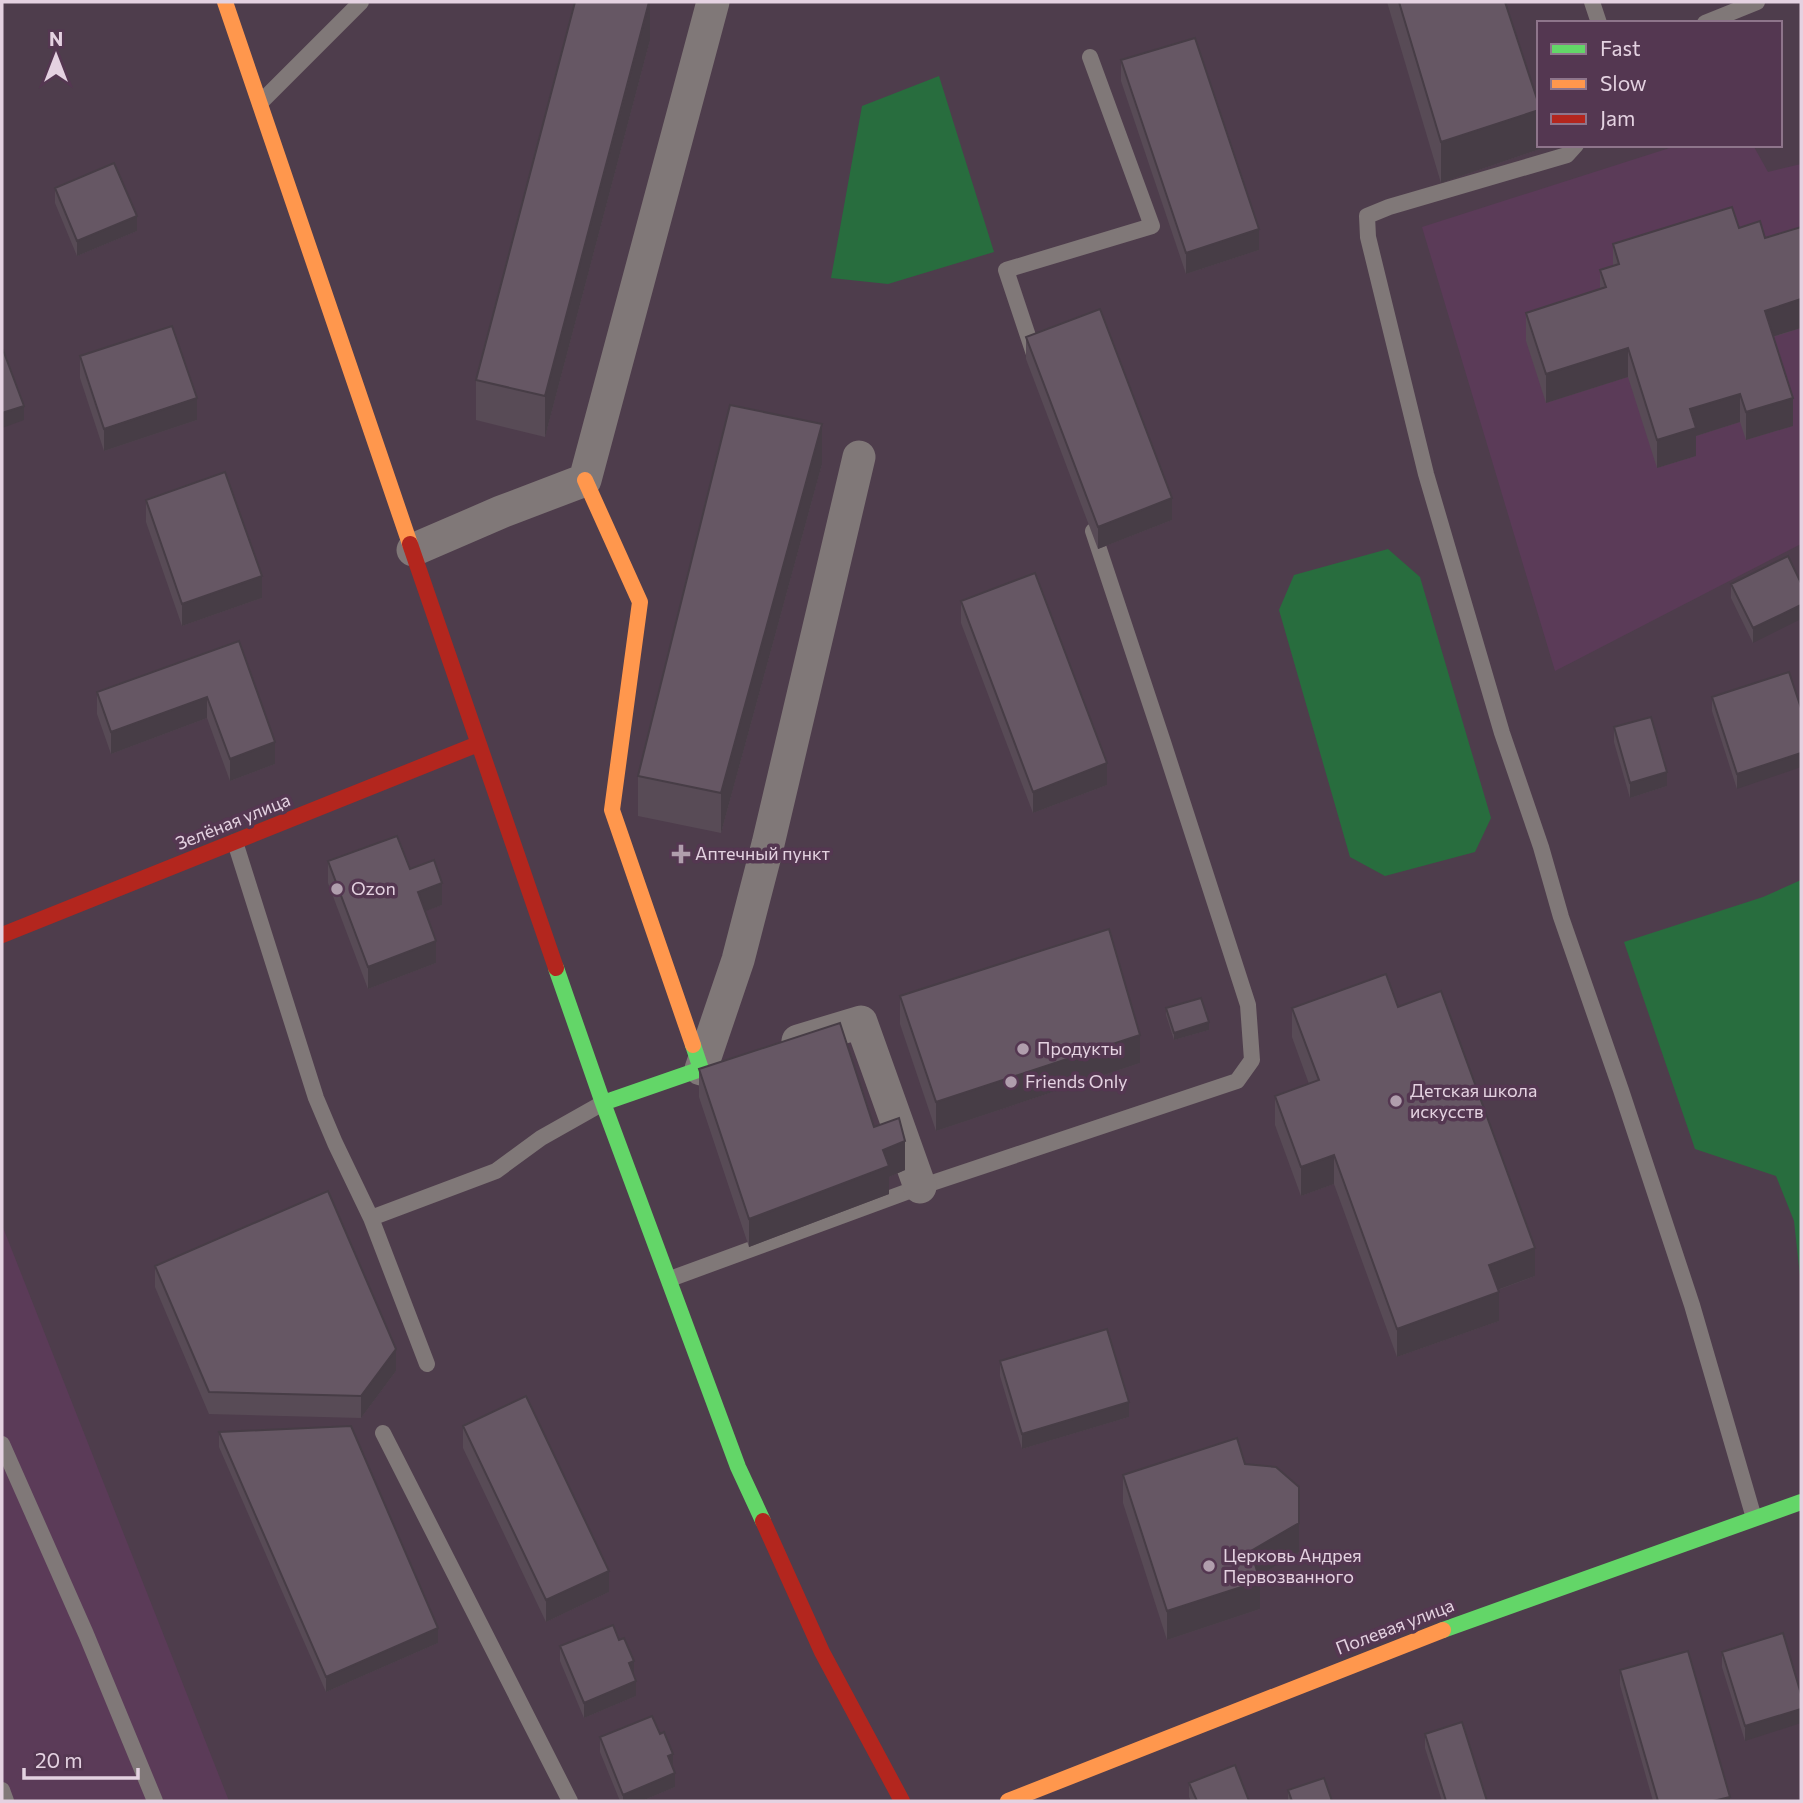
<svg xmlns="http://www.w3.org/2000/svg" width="1803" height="1803" font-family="Commissioner,sans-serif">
	<rect width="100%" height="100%" fill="#4e3d4c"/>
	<path fill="#5b3b58" d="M1679,145H1753L1768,172L1801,164V544L1555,671L1422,227Z
		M2,1225L229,1801H2Z"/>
	<path fill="#286d3e" d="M939,76L994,252L888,284L831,278L862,106Z
		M1388,549L1420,577L1491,818L1475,852L1385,876L1350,857L1279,610L1294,575Z
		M1801,880V1285L1794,1221L1776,1176L1695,1149L1624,942L1763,897Z"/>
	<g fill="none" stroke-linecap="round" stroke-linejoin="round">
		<path stroke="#807878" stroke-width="16" d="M1592,2L1599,23
			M1705,23L1757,2
			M260,103L361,2
			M1576,145L1567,155L1389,207L1367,216L1368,237L1426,474L1502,733L1541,847L1561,917L1621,1090L1692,1305L1754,1518
			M1035,357L1006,270L1152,226L1090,57
			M235,842L316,1098L335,1143L371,1218L427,1364
			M371,1218L496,1171L541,1138L603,1103
			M670,1279L920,1187L1237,1081L1252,1060L1248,1005L1163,742L1093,531
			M383,1433L570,1801
			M2,1444L86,1634L155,1801
			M2,1790L6,1801"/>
		<path stroke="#807878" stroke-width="33" d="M413,550L501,512L585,480L713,2
			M798,1041L861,1022L920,1187
			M701,1069L738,960L768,844L859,457"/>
		<path stroke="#63d668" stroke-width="16" d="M556,968L603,1103L738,1467L763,1521
			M603,1103L701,1069L693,1045
			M1443,1630L1801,1502"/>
		<path stroke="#ff974d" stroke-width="16" d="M225,2L410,544
			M585,480L640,602L612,810L693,1045
			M1008,1801L1443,1630"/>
		<path stroke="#b3261e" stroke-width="16" d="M410,544L556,968
			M2,935L478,744
			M763,1521L822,1652L902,1801"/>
	</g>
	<path fill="#584b56" d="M1387,2H1505L1540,145V149L1441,183Z
		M650,40L545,437L476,420V380Z
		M1121,60L1259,250L1186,274L1121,81Z
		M55,188L137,231L77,256L55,203Z
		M1801,227V328L1773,337L1793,426L1746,440L1740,422L1696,436V456L1657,468L1628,377L1546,403L1526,341V313L1600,289V270L1613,266V244L1739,228L1765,238Z
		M1026,337L1172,520L1098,549L1026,359Z
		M80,356L197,420L104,451L80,378Z
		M822,464L721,833L638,816V776Z
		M146,500L262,598L182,626L146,522Z
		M1788,556L1753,643L1731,598V584Z
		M961,601L1107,785L1033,813L961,623Z
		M239,641L275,764L230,781L207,718L111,754L97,714V692Z
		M1712,697L1801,708L1737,789L1712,711Z
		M1614,727L1667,786L1630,798L1614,742Z
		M328,861L410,869L442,905L425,911L436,963L368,989L328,883Z
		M900,996L1140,1063L936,1131L900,1024Z
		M1398,1007L1535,1276L1498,1290L1499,1321L1397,1357L1334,1184L1301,1196L1275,1125V1096L1309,1084L1292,1037V1008Z
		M1166,1008L1209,1030L1174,1040L1166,1015Z
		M699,1069L874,1127L905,1170L889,1177V1194L749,1247L699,1097Z
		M155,1266L396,1371L361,1418L209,1414L155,1287Z
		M1000,1361L1129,1417L1022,1449L1000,1376Z
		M463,1426L609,1592L546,1622L463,1448Z
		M219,1432L438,1643L326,1692L219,1447Z
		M1245,1464L1299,1552L1259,1575L1260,1609L1167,1640L1123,1503V1475Z
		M1783,1633L1745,1741L1722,1667V1652Z
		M560,1646L634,1675L636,1696L584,1718L560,1661Z
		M1620,1670L1730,1801H1653L1620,1685Z
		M1425,1734L1487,1801H1442L1425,1748Z
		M600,1737L673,1767L675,1787L642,1801H620L600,1752Z
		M1189,1783L1249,1801H1191L1189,1797Z
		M1288,1790L1332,1801H1288Z"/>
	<path fill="#473d46" d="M650,2V40L545,437V396Z
		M1539,110V145H1540V149L1441,183V142Z
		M137,216V231L77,256V241Z
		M1259,229V250L1186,274V253Z
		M1801,299V328L1765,339V311Z
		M1628,348V377L1546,403V374Z
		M1740,394V422L1696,436V456L1657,468V440L1690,409Z
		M197,398V420L104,451V429Z
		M1793,398V426L1746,440V412Z
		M24,406V420L2,428V413Z
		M822,424V464L721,833V793Z
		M1172,498V520L1098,549V527Z
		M262,576V598L182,626V604Z
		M1801,605V619L1753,643V628Z
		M207,697V718L111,754V732Z
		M275,742V764L230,781V759Z
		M1801,753V767L1737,789V774Z
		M1107,763V785L1033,813V792Z
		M1667,772V786L1630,798V783Z
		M442,883V905L418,914V892Z
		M436,941V963L368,989V967Z
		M1209,1022V1030L1174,1040V1033Z
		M1140,1035V1063L936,1131V1102Z
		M905,1141V1170L889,1177V1194L749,1247V1219L883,1150Z
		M1334,1155V1184L1301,1196V1167Z
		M1535,1248V1276L1489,1293V1265Z
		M1499,1292V1321L1397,1357V1329Z
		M396,1349V1371L361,1418V1396Z
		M1129,1402V1417L1022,1449V1434Z
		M1299,1523V1552L1251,1580V1551Z
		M609,1571V1592L546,1622V1600Z
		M1260,1581V1609L1167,1640V1611Z
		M438,1628V1643L326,1692V1677Z
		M634,1661V1676L629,1663Z
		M636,1681V1696L584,1718V1703Z
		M1801,1709V1723L1745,1741V1726Z
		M673,1754V1769L668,1756Z
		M675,1773V1787L642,1801H623V1795Z
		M1730,1797V1801H1713Z"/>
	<path fill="#665764" stroke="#473d46" stroke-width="2" d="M575,2H649L545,396L476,380Z
		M1399,2H1505L1539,105V110L1441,142Z
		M1195,38L1259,229L1186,253L1121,60Z
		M114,163L137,216L77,241L55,188Z
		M1732,207L1739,228L1760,221L1765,238L1801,227V299L1765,311L1793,398L1746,412L1740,394L1690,409L1696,428L1657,440L1628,348L1546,374L1526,313L1606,287L1600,270L1619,264L1613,244Z
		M1100,309L1172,498L1098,527L1026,337Z
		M172,326L197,398L104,429L80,356Z
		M2,350H3L24,406L2,413Z
		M730,405L822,424L721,793L638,776Z
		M225,472L262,576L182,604L146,500Z
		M1788,556L1801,583V605L1753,628L1731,584Z
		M1035,573L1107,763L1033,792L961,601Z
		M239,641L275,742L230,759L207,697L111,732L97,692Z
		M1789,672L1801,708V753L1737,774L1712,697Z
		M1651,717L1667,772L1630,783L1614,727Z
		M397,836L410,869L434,860L442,883L418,892L436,941L368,967L328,861Z
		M1109,929L1140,1035L936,1102L900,996Z
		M1386,974L1398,1007L1441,991L1535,1248L1489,1265L1499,1292L1397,1329L1334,1155L1301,1167L1275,1096L1319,1080L1292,1008Z
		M1201,998L1209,1022L1174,1033L1166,1008Z
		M840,1023L874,1127L899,1118L905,1141L883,1150L889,1166L749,1219L699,1069Z
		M328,1191L396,1349L361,1396L209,1392L155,1266Z
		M1107,1329L1129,1402L1022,1434L1000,1361Z
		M526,1396L609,1571L546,1600L463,1426Z
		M351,1426L438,1628L326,1677L219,1432Z
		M1237,1438L1245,1464L1276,1467L1299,1487V1523L1251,1551L1260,1581L1167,1611L1123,1475Z
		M613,1625L619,1640L624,1638L634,1661L629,1663L636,1681L584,1703L560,1646Z
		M1783,1633L1801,1694V1709L1745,1726L1722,1652Z
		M1688,1651L1730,1797L1713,1801H1658L1620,1670Z
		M652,1716L660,1734L664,1732L673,1754L668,1756L675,1773L623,1795L600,1737Z
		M1462,1722L1487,1801H1446L1425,1734Z
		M1235,1765L1249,1801H1197L1189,1783Z
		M1324,1778L1332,1801H1292L1288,1790Z"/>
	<g fill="#b09ead" stroke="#543751" stroke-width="2.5">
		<path d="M677.5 843.5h7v7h7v7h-7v7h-7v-7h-7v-7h7z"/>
		<circle cx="337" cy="889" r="7"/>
		<circle cx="1023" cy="1049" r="7"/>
		<circle cx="1011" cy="1082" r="7"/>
		<circle cx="1396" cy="1101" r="7"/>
		<circle cx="1209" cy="1566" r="7"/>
	</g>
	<g text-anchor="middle" stroke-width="7" stroke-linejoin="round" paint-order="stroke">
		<g font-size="18" fill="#e4d2e1" stroke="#543751">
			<text transform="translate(233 822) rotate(-22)" y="6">Зелёная улица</text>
			<text transform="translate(1395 1627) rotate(-21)" y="6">Полевая улица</text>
		</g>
		<g font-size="18" fill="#e4d2e1" stroke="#543751" text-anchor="start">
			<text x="695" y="860">Аптечный пункт</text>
			<text x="351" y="895">Ozon</text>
			<text x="1037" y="1055">Продукты</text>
			<text x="1025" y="1088">Friends Only</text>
			<text x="1410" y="1097">Детская школа<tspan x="1410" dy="21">искусств</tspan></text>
			<text x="1223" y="1562">Церковь Андрея<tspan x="1223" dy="21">Первозванного</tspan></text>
		</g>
	</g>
	<rect width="1803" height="1803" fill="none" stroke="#e4d2e1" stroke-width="7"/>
	<rect x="1537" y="21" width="245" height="126" fill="#543751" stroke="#8e758b" stroke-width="2"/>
	<rect x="1551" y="44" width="35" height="10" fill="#63d668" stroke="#8e758b" stroke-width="2"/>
	<text x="1600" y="56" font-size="21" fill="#e4d2e1">Fast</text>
	<rect x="1551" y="79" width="35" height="10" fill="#ff974d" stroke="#8e758b" stroke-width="2"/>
	<text x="1600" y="91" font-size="21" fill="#e4d2e1">Slow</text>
	<rect x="1551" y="114" width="35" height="10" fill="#b3261e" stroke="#8e758b" stroke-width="2"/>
	<text x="1600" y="126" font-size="21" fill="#e4d2e1">Jam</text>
	<g transform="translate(56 56)" stroke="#543751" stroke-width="5" paint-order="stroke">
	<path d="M0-5L12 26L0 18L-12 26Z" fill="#e4d2e1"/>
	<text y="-10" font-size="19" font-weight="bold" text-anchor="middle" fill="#e4d2e1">N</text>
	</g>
	<path d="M24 1768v10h114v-10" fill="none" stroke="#e4d2e1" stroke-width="3.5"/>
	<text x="35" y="1768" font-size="21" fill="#e4d2e1" stroke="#543751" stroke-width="5" paint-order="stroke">20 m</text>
</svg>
